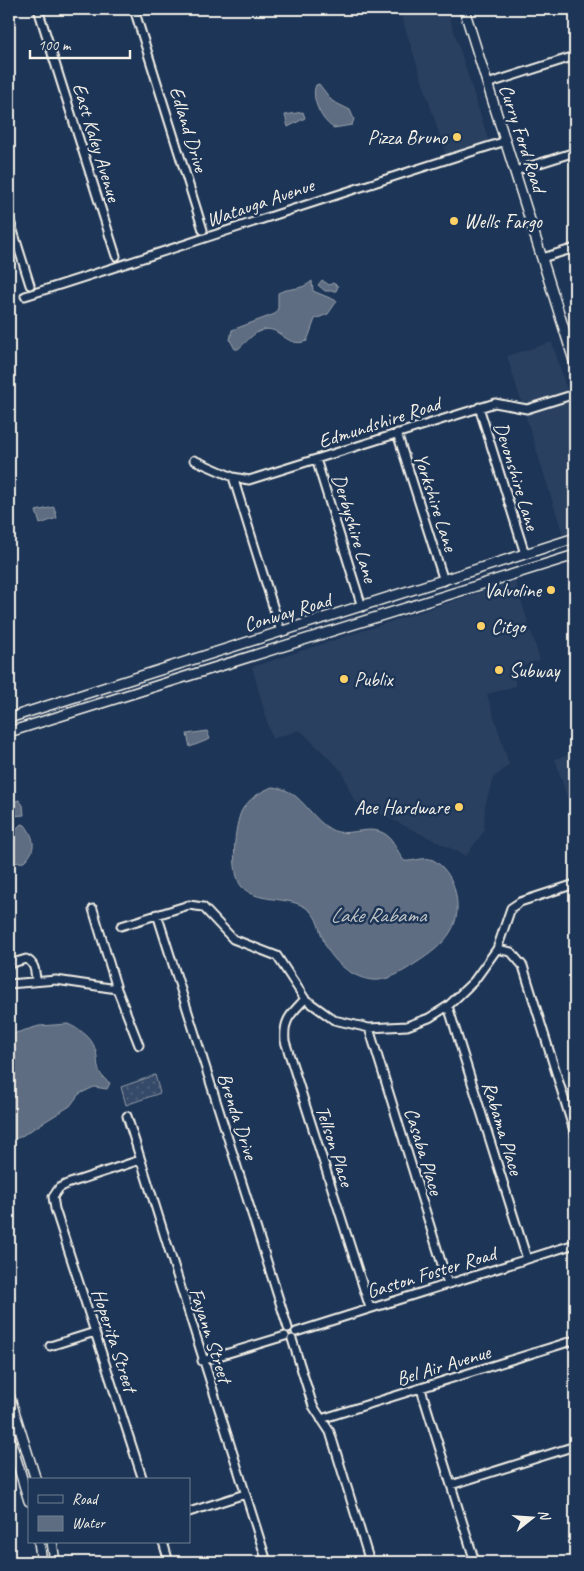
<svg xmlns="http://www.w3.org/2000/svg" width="584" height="1571" font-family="Caveat,sans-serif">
	<defs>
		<pattern id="park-dots" width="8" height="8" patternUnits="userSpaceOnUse" patternTransform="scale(1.25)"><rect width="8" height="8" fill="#354a67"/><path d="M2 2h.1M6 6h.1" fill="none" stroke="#53657d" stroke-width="1.8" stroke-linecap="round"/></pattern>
	</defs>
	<rect width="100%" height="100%" fill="#1d3557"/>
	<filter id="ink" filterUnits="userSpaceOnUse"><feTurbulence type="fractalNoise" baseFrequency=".02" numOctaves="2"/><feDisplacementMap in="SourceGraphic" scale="10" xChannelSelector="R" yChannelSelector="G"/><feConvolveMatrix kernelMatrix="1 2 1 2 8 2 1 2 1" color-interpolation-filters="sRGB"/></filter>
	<g filter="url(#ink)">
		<path fill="#2a4060" d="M399,9H447L489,142L446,155Z
			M552,342L575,416V531L563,535L507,356Z
			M515,581L540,660L512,669L516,686L487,694L509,765L493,778L485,806L484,831L466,856L354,801L342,771L300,730L272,739L252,667Z
			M575,753V823L555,759Z"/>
		<path fill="url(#park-dots)" stroke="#949ea8" d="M155,1075L160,1093L126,1105L121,1087Z"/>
		<path fill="#5e6d82" stroke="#9aa2ab" d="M319,84L332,101L350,110L354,119L352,125L334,128C322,122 310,98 316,85Z
			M303,112L305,118L288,127L285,115Z
			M322,280L329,285L333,283L338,286L336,291H325L318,285Z
			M312,281L313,291L337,301L328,314L315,319L307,341C286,349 280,325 263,330C252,333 246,343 238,349H235L230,340L232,330L275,314L278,308V293C289,287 301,291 312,281Z
			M54,507L57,518L40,524L36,511Z
			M207,731L210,739L190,747L187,734Z
			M272,787C301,789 307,815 330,829C349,840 372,820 390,838C396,845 398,853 404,861C414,862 424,856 433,860C443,865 451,877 454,887C465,925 446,944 416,963C404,971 393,978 379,980C357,982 333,963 325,944C320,934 319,921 312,913C294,893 261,906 242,887C230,874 234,825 242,810C249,799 260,792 272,787Z
			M19,800L23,805L24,815L13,816L11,812L15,810L13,802Z
			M21,824L25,825C35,838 37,850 24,862L9,863V836Z
			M68,1024C78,1029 88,1034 93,1044C102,1061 91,1070 110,1083L107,1089L94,1087L79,1094L70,1106L20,1137L9,1141V1035L39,1026Z"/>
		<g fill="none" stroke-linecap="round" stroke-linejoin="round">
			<g stroke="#f4f1e8" stroke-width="11">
				<path id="minor" d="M38,9L116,256
					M134,9L203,230
					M487,84L575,56
					M515,171L575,152
					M9,218L30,285
					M542,258L575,248
					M25,296C186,245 345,191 506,141
					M479,407L525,554
					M397,433L444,581
					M316,459L362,607
					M194,460L233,477L249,480L495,403L527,409L575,394
					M233,477L281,632
					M93,909L117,989
					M157,914L288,1328
					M121,926L189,905L203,907L233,939L277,956L305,999L334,1020L369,1028L407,1026L429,1018L448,1006L474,981L497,949L511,908L520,902L575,884
					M497,949L511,952L523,966L575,1134
					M9,964L26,959C35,963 35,971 36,980
					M9,984L56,980L117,989L139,1045
					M305,999C292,1013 283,1019 285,1041L370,1308
					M448,1006L527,1259
					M369,1028L448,1284
					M127,1116L267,1562
					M140,1160L67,1184L59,1188L53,1197L55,1209L143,1480
					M296,1332L575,1244
					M292,1339L313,1406L330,1432L370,1562
					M50,1346L95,1332
					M202,1361L285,1336
					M421,1389L475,1562
					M321,1419L575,1340
					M451,1485L575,1446
					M189,1512L245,1494
					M163,1542L169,1562"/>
			</g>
			<g stroke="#f4f1e8" stroke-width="12">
				<path id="tertiary" d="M464,9L575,364
					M9,1395L36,1480
					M9,1436L29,1501
					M39,1542L42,1562
					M52,1542L55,1562"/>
			</g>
			<g stroke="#f4f1e8" stroke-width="12">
				<path id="secondary" d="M9,718L575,538
					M9,732L575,555"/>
			</g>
			<use href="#minor" stroke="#1d3557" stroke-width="7"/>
			<use href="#tertiary" stroke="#1d3557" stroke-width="9"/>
			<use href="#secondary" stroke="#1d3557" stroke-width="9"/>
		</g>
	</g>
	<g fill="#ffd166" stroke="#1d3557" stroke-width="2">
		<circle cx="457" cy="137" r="5"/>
		<circle cx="454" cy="221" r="5"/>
		<circle cx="551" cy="590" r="5"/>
		<circle cx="481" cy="626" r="5"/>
		<circle cx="499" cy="670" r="5"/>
		<circle cx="344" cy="679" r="5"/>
		<circle cx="459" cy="807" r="5"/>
	</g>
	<g text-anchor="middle" stroke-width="5" stroke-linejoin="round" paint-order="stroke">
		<g font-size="20" fill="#f4f1e8" stroke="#1d3557">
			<text transform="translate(189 129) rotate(73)" y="7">Edland Drive</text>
			<text transform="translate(523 138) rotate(72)" y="7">Curry Ford Road</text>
			<text transform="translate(97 142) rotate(73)" y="7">East Kaley Avenue</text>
			<text transform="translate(260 202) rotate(-19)" y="7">Watauga Avenue</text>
			<text transform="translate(379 422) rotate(-18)" y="7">Edmundshire Road</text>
			<text transform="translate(517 476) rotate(73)" y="7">Devonshire Lane</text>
			<text transform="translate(436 502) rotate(72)" y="7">Yorkshire Lane</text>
			<text transform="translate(355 528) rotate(73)" y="7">Derbyshire Lane</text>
			<text transform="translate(287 612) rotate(-17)" y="7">Conway Road</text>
			<text transform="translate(238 1116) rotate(72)" y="7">Brenda Drive</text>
			<text transform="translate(503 1128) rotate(73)" y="7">Rabama Place</text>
			<text transform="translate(335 1146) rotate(72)" y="7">Tellson Place</text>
			<text transform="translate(424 1151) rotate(73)" y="7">Casaba Place</text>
			<text transform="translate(431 1272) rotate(-17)" y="7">Gaston Foster Road</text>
			<text transform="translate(211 1335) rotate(72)" y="7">Fayann Street</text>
			<text transform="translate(115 1340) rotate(72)" y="7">Hoperita Street</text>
			<text transform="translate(443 1365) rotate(-17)" y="7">Bel Air Avenue</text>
		</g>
		<g font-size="20" fill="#f4f1e8" stroke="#1d3557" text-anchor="start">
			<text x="447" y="144" text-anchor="end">Pizza Bruno</text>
			<text x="464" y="228">Wells Fargo</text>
			<text x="541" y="597" text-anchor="end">Valvoline</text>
			<text x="491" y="633">Citgo</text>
			<text x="509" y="677">Subway</text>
			<text x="354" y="686">Publix</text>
			<text x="449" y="814" text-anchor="end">Ace Hardware</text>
		</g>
		<g font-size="21" font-style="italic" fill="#c0c3c4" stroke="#1d3557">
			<text x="378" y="922">Lake Rabama</text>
		</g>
	</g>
	<rect width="584" height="1571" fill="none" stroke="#1d3557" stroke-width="30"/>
	<rect x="15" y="15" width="554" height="1541" fill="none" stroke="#f4f1e8" stroke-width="2" filter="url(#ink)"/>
	<rect x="28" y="1478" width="162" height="65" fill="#1d3557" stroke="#738091"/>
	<rect x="38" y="1495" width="25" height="8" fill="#1d3557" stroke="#738091"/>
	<text x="72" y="1504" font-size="15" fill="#f4f1e8">Road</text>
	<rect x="38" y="1516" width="25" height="15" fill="#5e6d82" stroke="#738091"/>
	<text x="72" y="1528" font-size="15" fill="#f4f1e8">Water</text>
	<g transform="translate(532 1518) rotate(73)" stroke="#1d3557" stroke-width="4" paint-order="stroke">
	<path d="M0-4L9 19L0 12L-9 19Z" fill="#f4f1e8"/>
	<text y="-8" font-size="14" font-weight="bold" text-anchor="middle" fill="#f4f1e8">N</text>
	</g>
	<path d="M30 50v8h100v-8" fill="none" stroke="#f4f1e8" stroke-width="2.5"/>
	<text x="38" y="50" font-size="15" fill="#f4f1e8" stroke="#1d3557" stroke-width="4" paint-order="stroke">100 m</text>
</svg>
